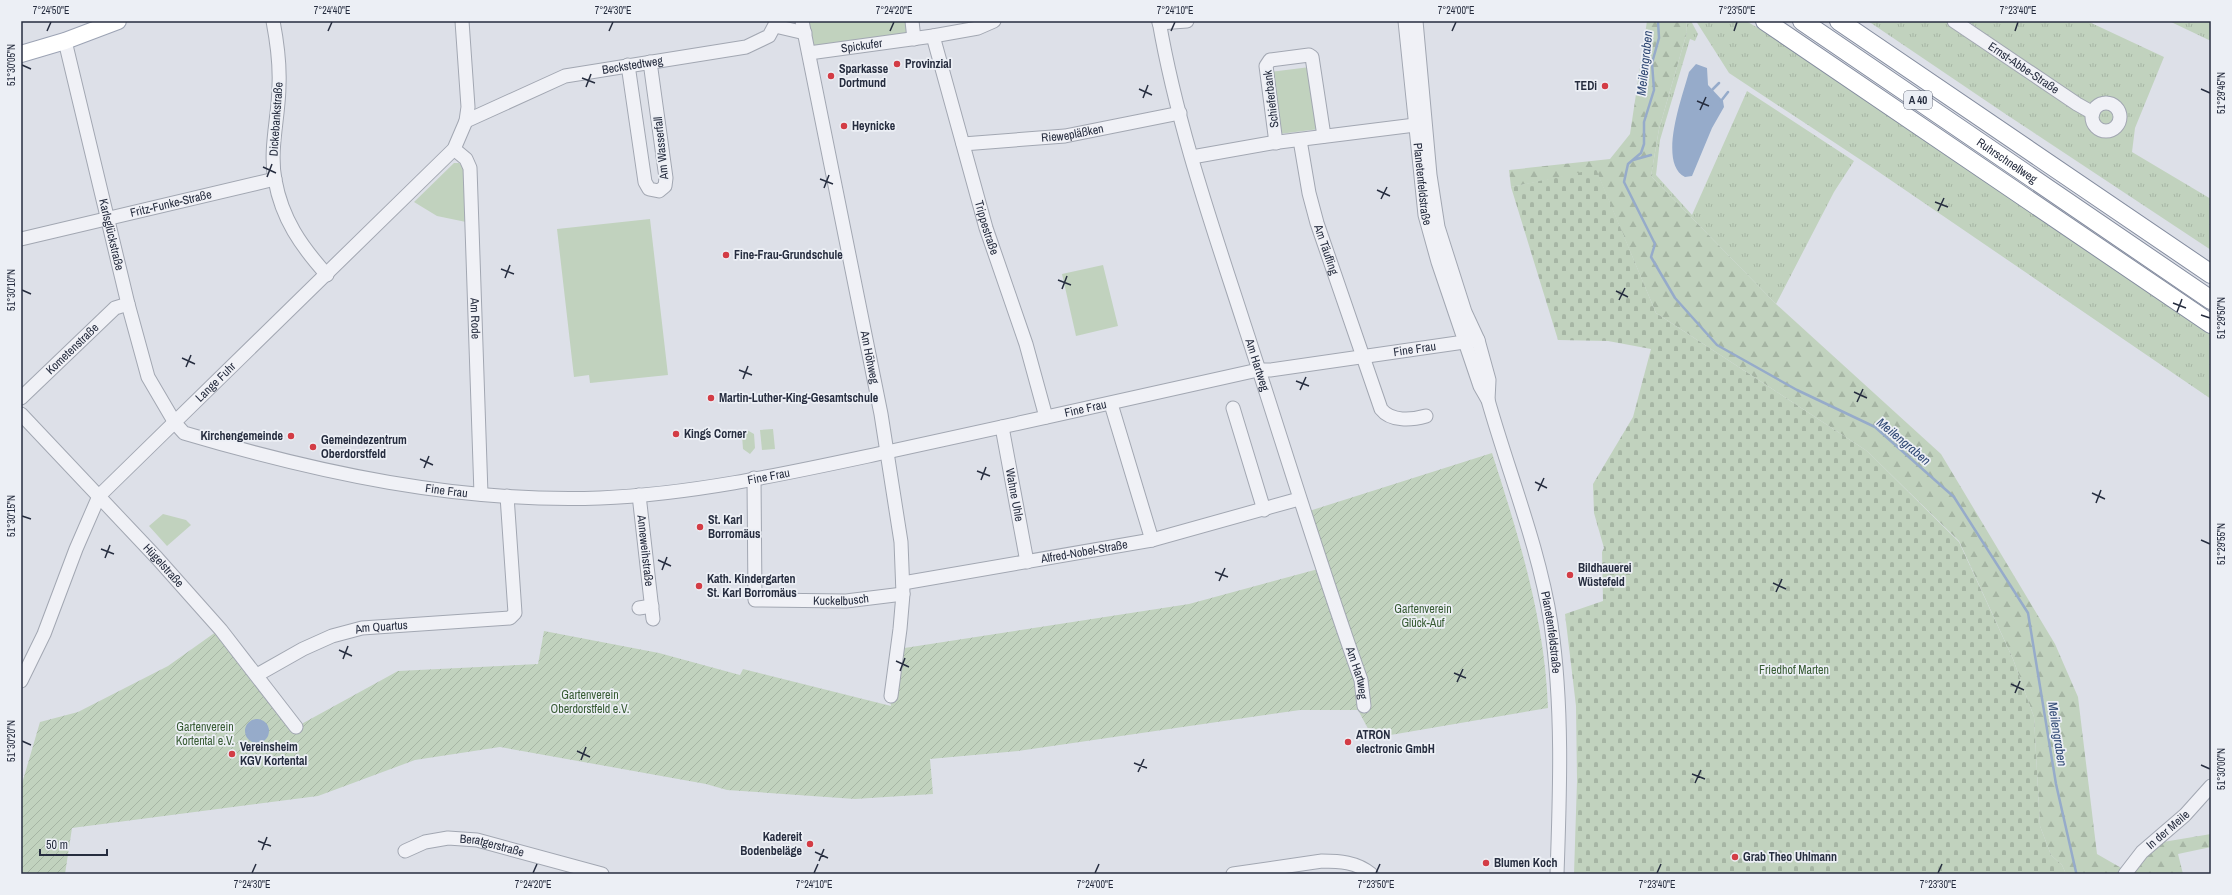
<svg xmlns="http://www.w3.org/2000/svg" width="2232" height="895" font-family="'Archivo Narrow',sans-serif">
	<defs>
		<pattern id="grass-tufts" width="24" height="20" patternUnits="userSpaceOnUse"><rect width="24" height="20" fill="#c1d2be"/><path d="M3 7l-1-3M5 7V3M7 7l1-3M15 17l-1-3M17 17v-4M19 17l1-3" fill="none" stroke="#a6b5a4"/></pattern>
		<pattern id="forest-firs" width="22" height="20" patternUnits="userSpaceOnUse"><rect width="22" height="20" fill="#c1d2be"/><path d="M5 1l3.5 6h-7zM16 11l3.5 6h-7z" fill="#a6b5a4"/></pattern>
		<pattern id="cemetery-stones" width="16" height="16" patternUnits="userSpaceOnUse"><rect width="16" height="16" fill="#c1d2be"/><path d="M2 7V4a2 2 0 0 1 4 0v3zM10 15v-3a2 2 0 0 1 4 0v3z" fill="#a6b5a4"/></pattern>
		<pattern id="garden-furrows" width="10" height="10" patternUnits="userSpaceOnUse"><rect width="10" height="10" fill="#c1d2be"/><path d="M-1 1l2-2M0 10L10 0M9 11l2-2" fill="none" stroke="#a6b5a4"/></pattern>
	</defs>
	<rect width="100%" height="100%" fill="#dde0e8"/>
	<path fill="url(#grass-tufts)" d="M1686,21H1691L1698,34L1695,41L1690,39L1660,140L1656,175L1692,215L1747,91L1854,161L1834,192L1776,304L1651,176L1659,129L1687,32Z
		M1696,21H1746L1765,32L2211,334V399L1870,166L1729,73Z
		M1868,21H1946L2082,113C2091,125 2096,132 2111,134C2127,123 2127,112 2112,100L2092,103L2079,101L1967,21H2087L2164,57L2135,128L2132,152L2211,199V250L2007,115Z
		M2169,21H2211V41Z
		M2097 117a9 9 0 1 1 18 0a9 9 0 1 1-18 0Z"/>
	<path fill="url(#forest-firs)" d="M1647,21H1686L1687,32L1659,129L1651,176L1776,304L1941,454L2055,644L2078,697L2097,854L2123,869L2120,874H2066L2062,865L2051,855L2040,826L2034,717L2013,659L1959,541L1867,451L1656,313L1596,170L1511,187L1509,170L1610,159L1630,134Z
		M2211,834V847L2178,854L2183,874H2129L2157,843Z"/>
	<path fill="url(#cemetery-stones)" d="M1596,169L1656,313L1867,451L1959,542L2013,659L2034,717L2040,826L2051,855L2062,865L2066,874H1574L1577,781L1576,706L1565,614L1603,601L1602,552L1604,548L1594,513L1593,484L1633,417L1651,349L1608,341L1558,340L1511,187Z"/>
	<path fill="#c1d2be" d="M802,21H912L914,39L809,53Z
		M1310,67L1319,129L1279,134L1270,72Z
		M454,163H459L465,169L466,222L437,216L414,202Z
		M650,219L668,375L590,383L589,375L574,377L557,229Z
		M1103,265L1118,326L1076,336L1062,274Z
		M773,429L775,449L762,450L760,430Z
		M747,430L754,434L755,448L750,454L743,449L742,435Z
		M163,514L186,520L191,525L167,546L149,526Z"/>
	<path fill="url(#garden-furrows)" d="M1492,453C1519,537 1545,620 1548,708L1373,738L1358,710H1300L1018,751L930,759L933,794L855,799L727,790L706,784L500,747L415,760L318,796L72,828L65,874H21V787L40,722L78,712L168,666L220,629L296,727L398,671L538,664L544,631L659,653L740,675L743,669L891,706L890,699L898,649L1189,604L1322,568L1306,512Z"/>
	<path fill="#96abca" d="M1696,64L1707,68L1708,85L1723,101L1724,107L1712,128L1692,176L1685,177C1657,163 1683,95 1689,72Z
		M245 731a12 12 0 1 1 24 0a12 12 0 1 1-24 0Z"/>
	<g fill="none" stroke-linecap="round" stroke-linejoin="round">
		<path stroke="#96abca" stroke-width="2.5" d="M1658,21L1659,38L1652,63L1654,90L1644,122V144L1641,153L1628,164L1624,182L1655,244L1651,257L1675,298L1717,345L1797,390L1875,427L1954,497L2028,613L2056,784L2076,872
			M1711,91L1719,83
			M1721,101L1728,92
			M1633,160L1651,155"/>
		<g stroke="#a2a7b2" stroke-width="15">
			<g id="minor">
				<path d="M273,21C277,42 280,64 279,85C279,116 269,149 275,180C282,219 301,246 327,275"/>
				<path id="s1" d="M802,21L881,414L901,542L903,594L900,629L891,696"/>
				<path d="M912,21L914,39"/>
				<path id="s2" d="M1159,21C1177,125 1212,225 1244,324C1283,443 1319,563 1361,680L1364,706"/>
				<path id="s3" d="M1405,21L1425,215L1438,262L1480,386L1488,400C1509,474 1539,547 1551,624C1563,707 1560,790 1557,874"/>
				<path d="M1416,21L1430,175L1438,227L1465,312L1478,340L1489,380L1488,400"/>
				<path id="s4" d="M1954,21L2077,104L2093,113"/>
				<path d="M1159,23L1187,21"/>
				<path d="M775,26L805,33"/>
				<path id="s5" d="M933,36L986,228L1026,344L1046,417"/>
				<path id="s6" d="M65,41L128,304L148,377L175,423L184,433C319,473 457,503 600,498C696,494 793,472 887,452C1011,425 1134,398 1258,370H1270L1478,340"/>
				<path id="s7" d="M809,53L933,36L978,28L994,21"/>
				<path d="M628,65L645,182L649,189L659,191L665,186L666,178L650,62"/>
				<circle cx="2106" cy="117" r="14"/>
				<path id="s8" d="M466,121L565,76L746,47L769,36L777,21"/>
				<path id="s9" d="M1300,140L1309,193L1317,223L1381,409C1391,422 1412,420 1426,416"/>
				<path d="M1276,143L1266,66L1270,60L1309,55L1312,57L1324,136"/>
				<path id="s10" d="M963,144L1065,136L1180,113"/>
				<path id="s11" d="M454,149L466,159L470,168L481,494"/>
				<path d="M1192,157L1271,143L1415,125"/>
				<path id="s12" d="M21,239L275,179"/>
				<path id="s13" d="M21,398L115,308L128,304"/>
				<path d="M1111,404L1152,540"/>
				<path d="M1233,408L1264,510"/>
				<path id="s14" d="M21,414L157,558L221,630L296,727"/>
				<path id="s15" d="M1002,427L1027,562"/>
				<path id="s16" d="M754,478L755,600L846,601L903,594"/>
				<path id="s17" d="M639,495L653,619"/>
				<path id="s18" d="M903,583L1152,540L1299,499"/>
				<path d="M639,608L652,606"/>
				<path id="s19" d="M257,675L303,649L332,636L362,628L510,618L515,613L507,496"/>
				<path id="s20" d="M21,681L44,634L76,549L99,496L454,149L466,121L468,107L462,21"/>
				<path id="s21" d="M405,851L425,842L448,838L477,840L602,874"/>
				<path d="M1233,874L1322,861C1339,861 1357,862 1371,874"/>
				<path id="s22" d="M2125,874L2142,852L2185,815L2211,786"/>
			</g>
		</g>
		<g stroke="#9ca3b4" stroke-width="18">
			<path id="major" d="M21,54L65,41L118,21"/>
		</g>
		<g stroke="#848c9f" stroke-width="20">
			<g id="highway">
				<path d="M1765,21L2211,324"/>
				<path id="s23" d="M1802,21L2211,300"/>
				<path d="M1839,21L2211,274"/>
			</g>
		</g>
		<use href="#minor" stroke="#f0f1f6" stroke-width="13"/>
		<use href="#major" stroke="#fff" stroke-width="16"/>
		<use href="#highway" stroke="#fff" stroke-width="18"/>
	</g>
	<path fill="none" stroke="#262d3f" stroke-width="1.5" d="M47,31L51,22M328,31L332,22M609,31L613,22M890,31L894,22M1171,31L1175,22M1452,31L1456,22M1734,31L1737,22M2015,31L2018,22M22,65L31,69M582,78L595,83M586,87L591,74M1139,89L1152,95M2201,89L2210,93M1143,98L1148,85M1697,101L1709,106M1700,110L1706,97M263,167L276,173M267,177L272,164M820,179L833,184M824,188L829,175M1377,190L1390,196M1381,199L1387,187M1935,202L1948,207M1938,211L1944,198M501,269L514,274M505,278L510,265M1058,280L1071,285M1062,289L1067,276M22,290L31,294M1616,291L1628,297M1619,300L1625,288M2173,303L2186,308M2177,312L2182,299M2201,315L2210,318M182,358L195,364M186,367L191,355M739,370L752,375M743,379L748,366M1296,381L1309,386M1300,390L1306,377M1854,392L1867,398M1857,402L1863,389M420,459L433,465M424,468L429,456M977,471L990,476M981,480L986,467M1535,482L1547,488M1538,491L1544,478M2092,493L2105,499M2096,503L2101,490M22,516L31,519M2201,540L2210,544M101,549L114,554M105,558L110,545M658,560L671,566M662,570L667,557M1215,572L1228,577M1219,581L1225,568M1773,583L1786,589M1776,592L1782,579M339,650L352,656M343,659L348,646M896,661L909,667M900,671L905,658M1454,673L1466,678M1457,682L1463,669M2011,684L2024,690M2015,693L2020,681M22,741L31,745M577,751L590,757M581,760L586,747M1134,763L1147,768M2201,765L2210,769M1138,772L1144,759M1692,774L1705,779M1695,783L1701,770M258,841L271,846M262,850L267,837M815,852L828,858M819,861L824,849M252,873L256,864M533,873L537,864M814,873L818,864M1095,873L1099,864M1376,873L1380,864M1657,873L1661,864M1938,873L1942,864"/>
	<g fill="#d33c45" stroke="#eceff5" stroke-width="1.5">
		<circle cx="897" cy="64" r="4"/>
		<circle cx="831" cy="76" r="4"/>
		<circle cx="1605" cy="86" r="4"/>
		<circle cx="844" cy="126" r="4"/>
		<circle cx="726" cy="255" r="4"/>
		<circle cx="711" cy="398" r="4"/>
		<circle cx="676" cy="434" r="4"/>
		<circle cx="291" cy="436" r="4"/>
		<circle cx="313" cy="447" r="4"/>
		<circle cx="700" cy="527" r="4"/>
		<circle cx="1570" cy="575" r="4"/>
		<circle cx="699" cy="586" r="4"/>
		<circle cx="1348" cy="742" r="4"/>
		<circle cx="232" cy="754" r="4"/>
		<circle cx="810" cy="844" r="4"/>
		<circle cx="1735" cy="857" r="4"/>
		<circle cx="1486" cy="863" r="4"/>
	</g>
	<g text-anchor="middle" stroke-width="3.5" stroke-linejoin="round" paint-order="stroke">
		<rect fill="#eceff5" stroke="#616776" stroke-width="1" x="1904" y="91" width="28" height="18" rx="3"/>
		<g font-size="11" font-weight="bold" fill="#262d3f">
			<text x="1918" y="104">A 40</text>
		</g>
		<g font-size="12" fill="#262d3f" stroke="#eceff5">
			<text dy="4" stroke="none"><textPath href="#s7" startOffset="53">Spickufer</textPath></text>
			<text dy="4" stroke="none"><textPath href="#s8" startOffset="177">Beckstedtweg</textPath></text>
			<text dy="4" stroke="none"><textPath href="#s4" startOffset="84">Ernst-Abbe-Straße</textPath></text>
			<text transform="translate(1271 99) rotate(-97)" y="4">Schieferbank</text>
			<text transform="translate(276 119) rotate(-86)" y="4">Dickebankstraße</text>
			<text dy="4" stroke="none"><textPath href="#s10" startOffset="110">Riewepläßken</textPath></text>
			<text transform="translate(661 148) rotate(-96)" y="4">Am Wasserfall</text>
			<text dy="4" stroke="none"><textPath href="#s23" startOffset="248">Ruhrschnellweg</textPath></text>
			<text dy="4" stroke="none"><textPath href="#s3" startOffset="164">Planetenfeldstraße</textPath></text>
			<text dy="4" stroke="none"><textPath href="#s12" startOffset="154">Fritz-Funke-Straße</textPath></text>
			<text dy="4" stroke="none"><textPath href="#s5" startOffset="199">Trippestraße</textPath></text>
			<text dy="4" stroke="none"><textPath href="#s6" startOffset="199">Karlsglückstraße</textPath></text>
			<text dy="4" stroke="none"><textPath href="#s9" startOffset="113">Am Täufling</textPath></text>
			<text dy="4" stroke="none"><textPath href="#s11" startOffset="176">Am Rode</textPath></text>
			<text dy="4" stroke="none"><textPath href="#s13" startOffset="71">Kometenstraße</textPath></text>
			<text dy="4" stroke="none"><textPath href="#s6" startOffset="1665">Fine Frau</textPath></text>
			<text dy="4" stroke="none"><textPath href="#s1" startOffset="343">Am Höhweg</textPath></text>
			<text dy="4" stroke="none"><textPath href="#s2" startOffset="358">Am Hartweg</textPath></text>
			<text dy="4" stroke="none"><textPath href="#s20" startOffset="364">Lange Fuhr</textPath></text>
			<text dy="4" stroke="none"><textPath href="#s6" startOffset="1330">Fine Frau</textPath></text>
			<text dy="4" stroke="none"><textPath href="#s6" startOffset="1006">Fine Frau</textPath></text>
			<text dy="4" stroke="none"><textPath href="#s6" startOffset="682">Fine Frau</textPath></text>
			<text dy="4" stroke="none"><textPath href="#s15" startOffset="69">Wahne Uhle</textPath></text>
			<text dy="4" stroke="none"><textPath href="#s17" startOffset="56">Anneweihstraße</textPath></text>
			<text dy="4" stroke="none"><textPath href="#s18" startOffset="184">Alfred-Nobel-Straße</textPath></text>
			<text dy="4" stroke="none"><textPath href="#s14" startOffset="208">Hügelstraße</textPath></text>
			<text dy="4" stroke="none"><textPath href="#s16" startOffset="208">Kuckelbusch</textPath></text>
			<text dy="4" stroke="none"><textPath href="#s19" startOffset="135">Am Quartus</textPath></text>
			<text dy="4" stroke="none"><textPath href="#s3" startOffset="632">Planetenfeldstraße</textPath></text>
			<text dy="4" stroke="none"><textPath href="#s2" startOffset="682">Am Hartweg</textPath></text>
			<text dy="4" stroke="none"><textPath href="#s22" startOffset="62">In der Meile</textPath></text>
			<text dy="4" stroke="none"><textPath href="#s21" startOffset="90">Beratgerstraße</textPath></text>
		</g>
		<g font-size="12" font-weight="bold" fill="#262d3f" stroke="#eceff5" text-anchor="start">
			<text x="905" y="68">Provinzial</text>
			<text x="839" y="73">Sparkasse<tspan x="839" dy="14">Dortmund</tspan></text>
			<text x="1597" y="90" text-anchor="end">TEDi</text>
			<text x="852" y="130">Heynicke</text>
			<text x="734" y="259">Fine-Frau-Grundschule</text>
			<text x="719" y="402">Martin-Luther-King-Gesamtschule</text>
			<text x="684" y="438">King´s Corner</text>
			<text x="283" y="440" text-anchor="end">Kirchengemeinde</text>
			<text x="321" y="444">Gemeindezentrum<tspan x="321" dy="14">Oberdorstfeld</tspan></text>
			<text x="708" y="524">St. Karl<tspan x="708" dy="14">Borromäus</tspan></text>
			<text x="1578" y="572">Bildhauerei<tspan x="1578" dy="14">Wüstefeld</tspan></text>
			<text x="707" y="583">Kath. Kindergarten<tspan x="707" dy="14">St. Karl Borromäus</tspan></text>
			<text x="1356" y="739">ATRON<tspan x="1356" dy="14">electronic GmbH</tspan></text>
			<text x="240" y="751">Vereinsheim<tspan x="240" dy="14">KGV Kortental</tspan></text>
			<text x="802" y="841" text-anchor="end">Kadereit<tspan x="802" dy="14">Bodenbeläge</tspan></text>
			<text x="1743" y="861">Grab Theo Uhlmann</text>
			<text x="1494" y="867">Blumen Koch</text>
		</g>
		<g font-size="12" fill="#375b33" stroke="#eceff5">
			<text x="1423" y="613">Gartenverein<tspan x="1423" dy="14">Glück-Auf</tspan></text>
			<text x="1794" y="674">Friedhof Marten</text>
			<text x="590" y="699">Gartenverein<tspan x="590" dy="14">Oberdorstfeld e.V.</tspan></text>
			<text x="205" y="731">Gartenverein<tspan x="205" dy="14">Kortental e.V.</tspan></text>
		</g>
		<g font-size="13" font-style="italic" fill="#2f4874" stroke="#eceff5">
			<text transform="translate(1644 63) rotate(-84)" y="5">Meilengraben</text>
			<text transform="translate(1904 441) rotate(40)" y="5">Meilengraben</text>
			<text transform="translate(2058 734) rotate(81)" y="5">Meilengraben</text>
		</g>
	</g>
	<rect width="2232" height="895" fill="none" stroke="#eceff5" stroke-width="44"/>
	<path d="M40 849v6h67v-6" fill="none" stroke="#262d3f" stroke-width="2"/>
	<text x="46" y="849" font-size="12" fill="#262d3f" stroke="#eceff5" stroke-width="3" paint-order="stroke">50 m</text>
	<rect x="22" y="22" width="2188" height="851" fill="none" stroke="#262d3f" stroke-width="1.5"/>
	<g font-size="10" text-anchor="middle" fill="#262d3f">
		<text x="51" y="14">7°24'50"E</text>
		<text x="332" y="14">7°24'40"E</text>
		<text x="613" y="14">7°24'30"E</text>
		<text x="894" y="14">7°24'20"E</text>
		<text x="1175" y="14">7°24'10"E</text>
		<text x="1456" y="14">7°24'00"E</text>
		<text x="1737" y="14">7°23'50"E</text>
		<text x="2018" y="14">7°23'40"E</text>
		<text transform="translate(11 65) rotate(-90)" y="4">51°30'05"N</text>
		<text transform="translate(2221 93) rotate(-90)" y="4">51°29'45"N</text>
		<text transform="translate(11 290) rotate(-90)" y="4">51°30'10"N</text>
		<text transform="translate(2221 318) rotate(-90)" y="4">51°29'50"N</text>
		<text transform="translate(11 516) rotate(-90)" y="4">51°30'15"N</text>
		<text transform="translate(2221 544) rotate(-90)" y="4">51°29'55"N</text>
		<text transform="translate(11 741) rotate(-90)" y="4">51°30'20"N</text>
		<text transform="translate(2221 769) rotate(-90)" y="4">51°30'00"N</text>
		<text x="252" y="888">7°24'30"E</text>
		<text x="533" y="888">7°24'20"E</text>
		<text x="814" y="888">7°24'10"E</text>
		<text x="1095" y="888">7°24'00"E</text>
		<text x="1376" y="888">7°23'50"E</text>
		<text x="1657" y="888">7°23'40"E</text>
		<text x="1938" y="888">7°23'30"E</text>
	</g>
</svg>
